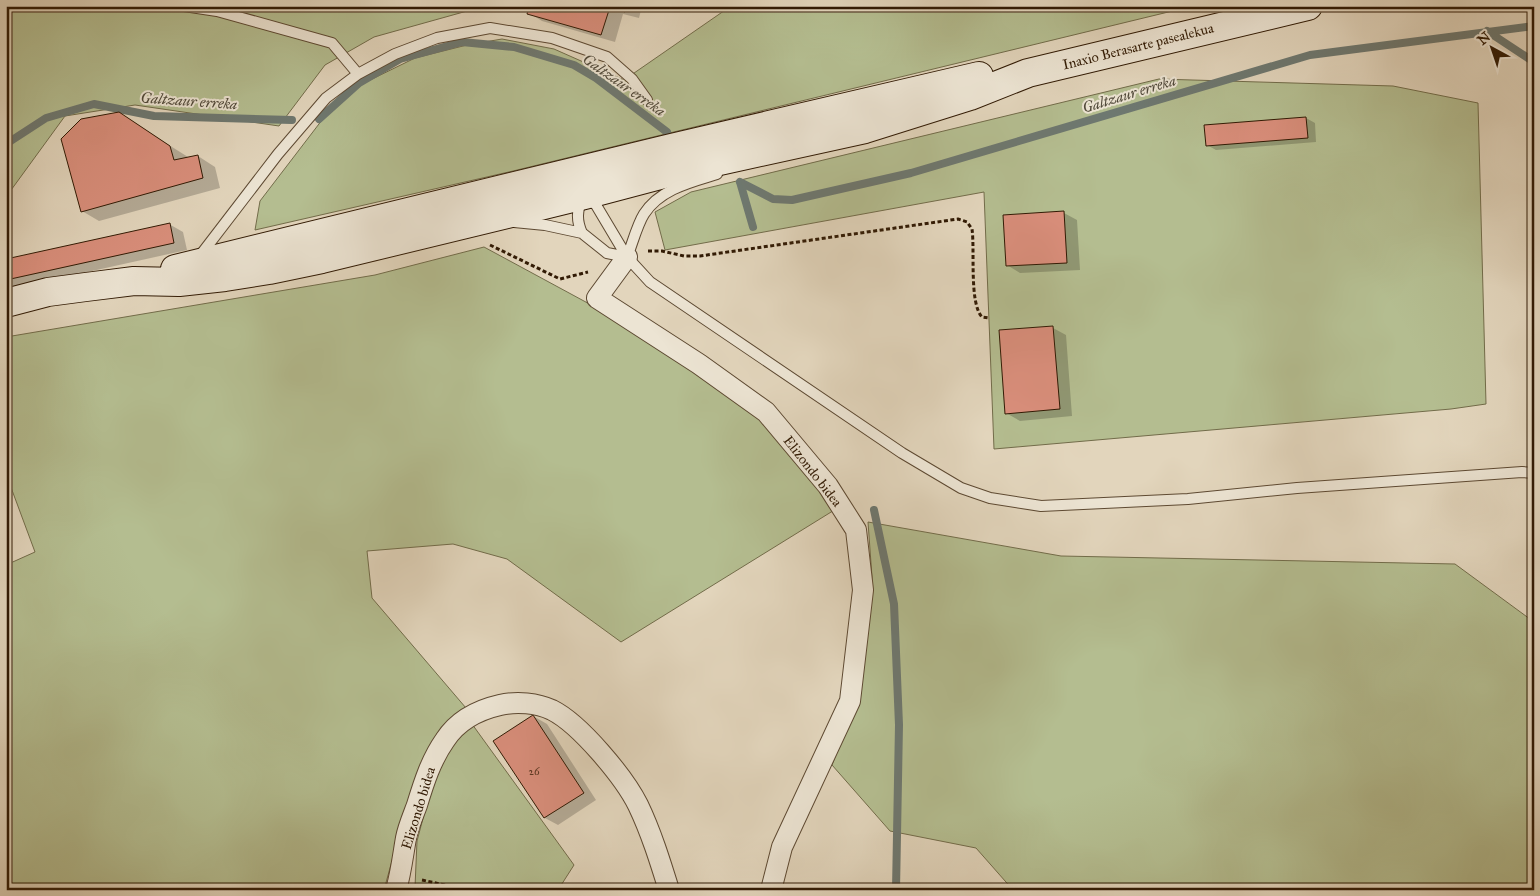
<svg xmlns="http://www.w3.org/2000/svg" width="1540" height="896" font-family="'IM FELL Great Primer',serif">
	<rect width="100%" height="100%" fill="#e2d5bc"/>
	<filter id="stains"><feTurbulence type="fractalNoise" baseFrequency=".004" numOctaves="4"/><feColorMatrix values="0 0 0 0 .2 0 0 0 0 .09 0 0 0 0 .02 0 0 0 .5 -.17"/></filter>
	<radialGradient id="worn" r=".72"><stop offset=".6" stop-color="#630" stop-opacity="0"/><stop offset="1" stop-color="#630" stop-opacity=".3"/></radialGradient>
	<path fill="#b4bd90" stroke="#726c4a" d="M6,6H485L374,37L325,65L279,126L135,105L65,116L6,197Z
		M731,6H1193L513,171L255,230L260,201L322,120L358,86L415,58L467,45L502,39L554,49L624,80Z
		M1159,79L1393,86L1478,103L1486,404L1451,409L994,449L984,192L665,250L655,212L691,192Z
		M484,247L595,307L704,375L753,412L786,448L836,509L621,642L507,559L453,544L367,551L372,598L466,708L399,835L384,890H6V565L35,552L6,474V337L375,275Z
		M868,522L1061,556L1455,564L1534,622V890H1013L976,848L890,831L832,765L861,689L872,577Z
		M472,724L574,865L558,890H414L415,887L417,841L431,788L444,754Z"/>
	<path fill="#0003" d="M531,6H642L639,18L623,14L615,42L542,21L529,13Z
		M118,113L188,157L198,156L215,167L220,188L99,221L82,211Z
		M1306,118L1315,123L1316,142L1216,150L1207,145Z
		M1064,213L1077,220L1080,270L1020,273L1007,265Z
		M169,224L183,232L187,250L6,290V261Z
		M1053,328L1066,335L1072,416L1020,421L1006,413Z
		M533,716L547,724L596,800L558,825L545,818L495,741Z"/>
	<g fill="none" stroke-linecap="round" stroke-linejoin="round">
		<path stroke="#6e7870" stroke-width="8" d="M1487,31L1534,62
			M319,119L359,83L400,59L462,42L514,47L574,65L596,78L667,132
			M6,144L46,118L94,104L154,116L292,120
			M740,182L773,199L792,200L911,173L1310,55L1534,26
			M740,182L753,227
			M874,510L894,604L899,725L896,890"/>
	</g>
	<path fill="#d98e7b" stroke="#311a04" d="M529,6H627L625,12L610,7L601,35L527,14Z
		M119,112L170,146L174,160L198,155L203,178L81,212L61,139L81,119Z
		M1306,117L1308,138L1206,146L1204,125Z
		M1064,211L1067,263L1006,266L1003,215Z
		M170,223L174,243L6,280V259Z
		M1053,326L1060,409L1005,414L999,330Z
		M533,715L584,793L544,818L493,741Z"/>
	<g fill="none" stroke-linecap="round" stroke-linejoin="round">
		<g stroke="#5d4932" stroke-width="12">
			<path id="lane" d="M184,6L217,11L332,43L358,74
				M587,197L596,205L627,257L650,282L902,453L961,488L990,498L1041,506L1188,499L1297,488L1522,472L1534,473
				M514,222L545,225L582,233L607,253L627,257
				M582,233C577,222 576,210 583,199
				M199,257L278,154L326,98L358,74L395,54L437,38L490,28L552,38L607,57L632,79L647,100
				M627,257C632,245 637,225 644,214C660,189 691,182 717,174"/>
		</g>
		<g stroke="#5d4932" stroke-width="22">
			<path id="street" d="M627,257L597,298L699,364L766,412L828,486L856,530L863,590L850,701L782,847L771,890
				M396,890C401,873 403,855 406,838C408,827 413,816 417,805C424,782 431,760 445,740C458,720 478,710 500,705C517,701 537,703 552,710C580,724 624,777 638,805C651,832 660,861 669,890"/>
		</g>
		<g stroke="#311a04" stroke-width="30">
			<path id="secondary" d="M175,269L671,148L979,76
				M6,303L48,292L86,287L134,281L179,282L225,277L269,270L322,259L585,195L683,169L865,129L970,96L1028,73L1308,6"/>
		</g>
		<path stroke="#311a04" stroke-width="3" stroke-dasharray="4 2.5" stroke-linecap="butt" d="M490,245L560,279L588,272
			M648,251H662L684,256H700L958,219L967,222L972,229C975,250 969,303 982,317L989,318
			M422,880L468,890"/>
		<use href="#lane" stroke="#ece4d3" stroke-width="10"/>
		<use href="#street" stroke="#ece4d3" stroke-width="20"/>
		<use href="#secondary" stroke="#ece4d3" stroke-width="28"/>
	</g>
	<g text-anchor="middle" stroke-width="4" stroke-linejoin="round" paint-order="stroke">
		<g font-size="11" fill="#5b3722">
			<text x="534" y="775">26</text>
		</g>
		<g font-size="14" fill="#311a04" stroke="#ece4d3">
			<text transform="translate(1138 46) rotate(-14)" y="5">Inaxio Berasarte pasealekua</text>
			<text transform="translate(813 471) rotate(52)" y="5">Elizondo bidea</text>
			<text transform="translate(418 808) rotate(-73)" y="5">Elizondo bidea</text>
		</g>
		<g font-size="15" font-style="italic" fill="#50493a" stroke="#ece4d3">
			<text transform="translate(624 85) rotate(35)" y="5">Galtzaur erreka</text>
			<text transform="translate(1129 94) rotate(-17)" y="5">Galtzaur erreka</text>
			<text transform="translate(189 101) rotate(4)" y="5">Galtzaur erreka</text>
		</g>
	</g>
	<rect width="1540" height="896" fill="none" stroke="#e2d5bc" stroke-width="25"/>
	<rect x="8" y="8" width="1525" height="881" fill="none" stroke="#311a04" stroke-width="2.5"/>
	<rect x="12" y="12" width="1515" height="871" fill="none" stroke="#311a04"/>
	<g transform="translate(1492 48) rotate(320)" stroke="#ece4d3" stroke-width="4" paint-order="stroke">
	<path d="M0-4L9 19L0 12L-9 19Z" fill="#311a04"/>
	<text y="-8" font-size="14" font-weight="bold" text-anchor="middle" fill="#311a04">N</text>
	</g>
	<rect width="100%" height="100%" filter="url(#stains)"/>
	<rect width="100%" height="100%" fill="url(#worn)"/>
</svg>
